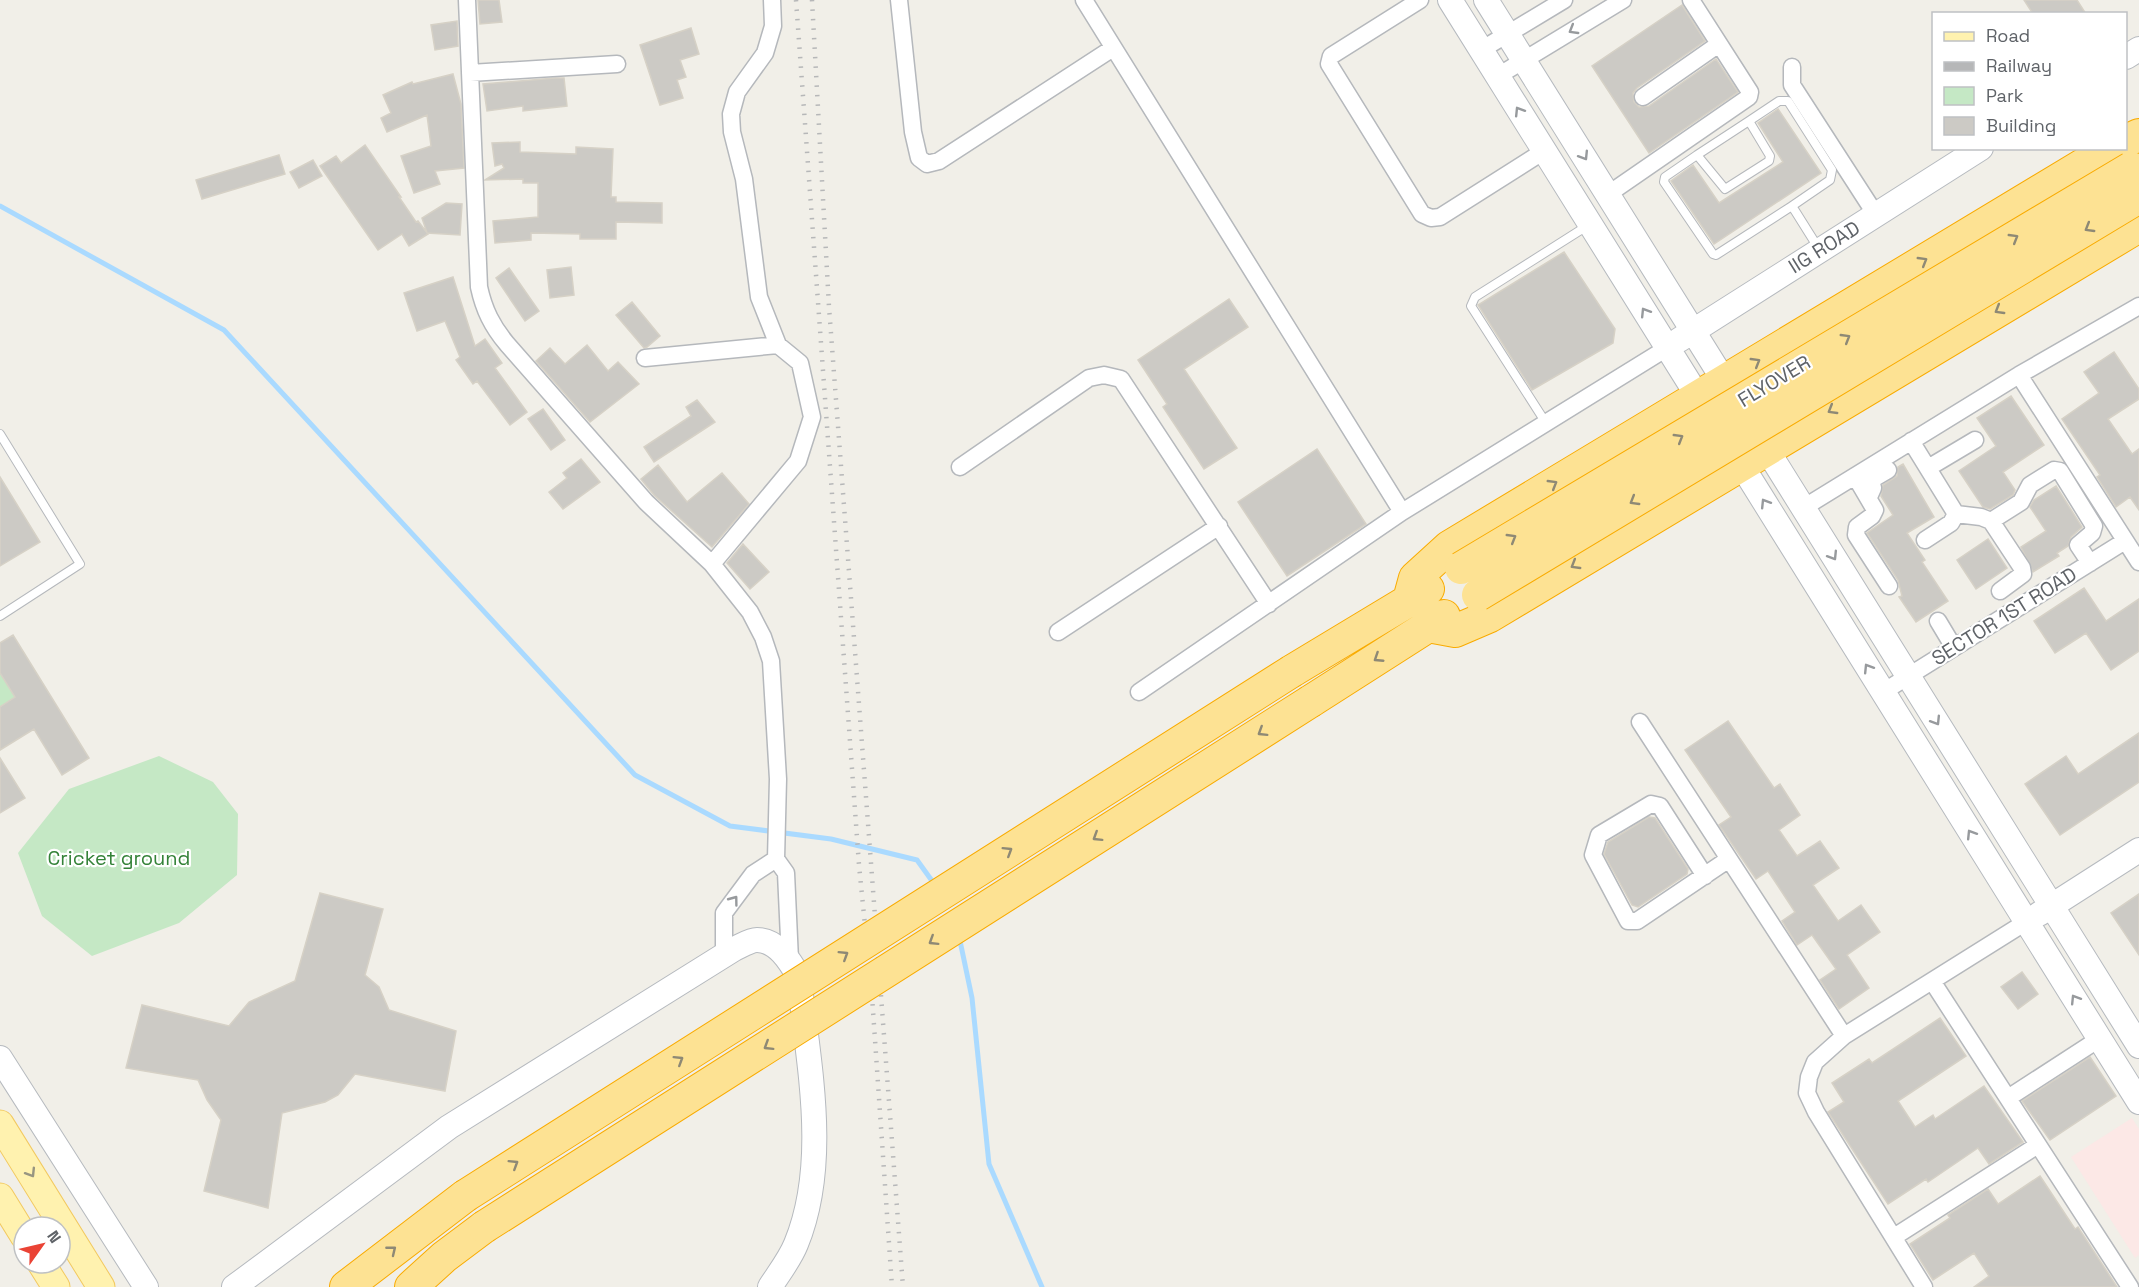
<svg xmlns="http://www.w3.org/2000/svg" width="2139" height="1287" font-family="'Space Grotesk',sans-serif">
	<rect width="100%" height="100%" fill="#f1efe8"/>
	<path fill="#fce8e6" d="M2132,1118L2139,1129V1255L2135,1258L2071,1157Z"/>
	<path fill="#c5e8c5" d="M0,673L15,697L0,707Z
		M159,756L213,782L238,814L237,875L179,923L92,956L42,916L18,853L69,789Z"/>
	<g fill="none" stroke-linecap="round" stroke-linejoin="round">
		<path stroke="#aadaff" stroke-width="5" d="M0,206L224,330L635,775L730,826L831,839L917,860L935,885
			M959,936L972,998L989,1164L1042,1287"/>
	</g>
	<path fill="#cccac5" stroke="#d6d1c6" stroke-width="1.5" d="M478,0H499L502,22L480,24Z
		M2024,0H2077L2086,14H2033Z
		M1682,5L1705,41L1637,88L1633,93L1634,102L1639,107L1649,106L1716,59L1738,92L1649,153L1592,66Z
		M457,21L458,46L435,50L431,25Z
		M691,28L699,54L680,60L686,77L677,80L683,98L660,105L640,45Z
		M453,74L461,104L464,168L435,171L440,184L414,193L401,156L431,146L427,115L387,132L381,118L391,113L383,95L412,82L413,84Z
		M555,78H564L567,106L523,111V106L487,111L483,84Z
		M1778,109L1821,173L1714,244L1671,181L1693,165L1719,203L1783,162L1758,123Z
		M520,142V152L576,154V147L613,149L611,197H616V202L662,203V223L616,222V239H580V234L531,233V240L495,243L493,221L538,217V183H523V179L485,180L504,168L502,164L495,166L492,143Z
		M365,145L401,197H399L416,222L418,221L428,234L409,246L402,234L378,250L320,166L336,156L341,163Z
		M279,155L285,174L202,199L196,180Z
		M313,160L322,176L299,188L290,172Z
		M446,203L462,204L460,235L427,233L422,218Z
		M1564,252L1615,329L1613,343L1532,390L1478,305Z
		M571,267L574,295L550,298L547,270Z
		M509,268L539,311L525,321L496,278Z
		M453,277L475,346L485,339L502,363L495,368L527,412L510,425L477,381L473,384L456,360L460,357L445,321L417,331L404,293Z
		M1229,299L1248,327L1184,369L1237,448L1204,469L1163,407L1167,404L1138,360Z
		M632,302L660,336L647,347L644,348L616,315Z
		M587,345L608,371L618,362L639,384L590,422L536,361L550,348L565,364Z
		M2114,352L2139,389V399L2108,419L2132,454L2139,449V510L2130,497L2116,507L2097,477L2100,475L2062,419L2099,393L2084,372Z
		M2011,396L2044,445L2003,472L2015,490L2013,495L1990,509L1983,507L1959,471L1996,446L1977,418Z
		M697,400L715,422L654,462L644,447L691,416L686,407Z
		M543,409L565,440L551,450L528,419Z
		M1317,449L1366,524L1287,576L1238,502Z
		M581,459L600,482L563,509L549,492L567,478L563,473Z
		M1903,464L1934,517L1907,533L1925,560L1922,562L1948,601L1916,622L1899,597L1902,596L1898,580L1867,533L1893,515L1881,496L1883,485L1897,476L1898,467Z
		M658,465L687,502L722,473L749,504L712,547L654,495L641,479Z
		M0,477L40,542L0,566Z
		M2056,486L2082,527L2071,537L2068,546L2057,553L2059,556L2033,572L2021,547L2046,531L2030,507L2034,500Z
		M1988,539L2007,568L1976,589L1957,560Z
		M743,544L769,572L750,589L727,563Z
		M2084,588L2106,621L2139,599V651L2111,670L2086,633L2055,653L2034,621Z
		M13,635L89,758L62,775L34,729L0,750V707L15,697L0,673V643Z
		M1728,721L1774,788L1780,784L1800,815L1779,830L1797,856L1820,841L1839,868L1813,885L1838,921L1861,905L1880,932L1847,955L1869,988L1839,1009L1820,980L1836,969L1812,935L1797,945L1782,921L1795,912L1768,871L1756,879L1719,825L1731,817L1685,750Z
		M2139,733V782L2060,835L2025,784L2066,756L2078,774Z
		M0,758L25,798L0,813Z
		M1649,817L1655,818L1688,869L1687,874L1638,907L1632,905L1604,854L1608,842Z
		M320,893L383,909L365,975L379,987L389,1010L456,1031L445,1091L355,1074L338,1095L325,1102L282,1113L268,1208L204,1191L221,1120L207,1100L198,1080L126,1068L142,1005L229,1026L249,1002L295,981Z
		M2139,894V955L2111,913Z
		M2022,972L2038,994L2018,1009L2001,987Z
		M1940,1018L1966,1056L1898,1101L1915,1127L1933,1115L1935,1119L1984,1086L2023,1142L1989,1164L1978,1148L1928,1182L1926,1179L1888,1204L1828,1112L1844,1102L1832,1083L1869,1059L1872,1063Z
		M2090,1057L2116,1096L2050,1140L2022,1101Z
		M2040,1176L2075,1229L2078,1227L2117,1287H1974L1989,1276L1974,1253L1933,1280L1910,1244L1950,1218L1948,1215L1988,1189L1998,1204Z"/>
	<g fill="none" stroke-linecap="round" stroke-linejoin="round">
		<g stroke="#b5b8bc" stroke-width="10">
			<path id="lane" d="M1697,155L1749,121
				M1792,206L1716,255L1713,254L1664,182L1665,177L1697,155L1725,189L1769,161L1770,156L1749,121L1779,101H1788L1832,170L1830,180L1792,206L1819,249
				M1546,423L1471,306L1475,297L1587,226
				M0,434L80,564L0,616"/>
		</g>
		<g stroke="#b5b8bc" stroke-width="19">
			<path id="street" d="M467,0L479,287C484,310 492,326 507,344L646,502L712,564L750,612L763,637L771,661L778,779L776,859L786,873L790,960
				M899,0L913,132L919,158L927,164L939,161L1113,48
				M1084,0L1402,512L1667,348
				M1420,0L1331,56L1329,64L1422,214L1431,218L1440,217L1544,151
				M1481,50L1564,0
				M1792,67V85L1876,215
				M470,73L617,64
				M1498,76L1623,0
				M1643,97L1719,44
				M1607,195L1749,97L1750,92L1691,0
				M645,358L778,345
				M2019,375L2139,562
				M1911,441L1956,514L1981,517L1991,521L2021,502L2030,485L2054,470L2060,471L2094,526L2092,533L2078,545L2090,563
				M960,467L1089,378L1104,375L1121,379L1269,604
				M1928,468L1975,440
				M1855,476L1875,510L1872,516L1857,527L1856,535L1889,586
				M1869,497L1873,488L1871,480L1888,470
				M1803,508L2019,375L2139,306
				M1991,521L2022,568L2023,574L2000,591
				M1925,540L1951,523L1956,514
				M712,564L798,461L812,417L800,363L778,345L759,297L744,179L732,132L731,114L737,92L765,53L773,26L772,0
				M1938,621L1953,646
				M1058,632L1219,526
				M1139,692L1402,512
				M1883,692L2125,541
				M1640,722L1844,1036
				M1705,876L1660,806L1651,804L1599,835L1593,855L1628,921H1637L1729,859
				M724,955V913L753,874L776,859
				M1932,981L2130,1287
				M2008,1098L2099,1039
				M1894,1237L2038,1145
				M1924,1287L1816,1112L1807,1093L1809,1077L1815,1062L1844,1036L2026,922"/>
		</g>
		<g stroke="#b6babf" stroke-width="26">
			<path id="secondary" d="M1450,0L1707,411
				M1486,0L1733,395
				M2126,57L2139,49
				M1679,340L1981,148
				M1759,437L2139,1046
				M1732,450L2139,1102
				M2039,914L2139,850
				M0,1058L146,1287
				M234,1287L449,1127L734,949C741,946 750,940 757,940C777,940 790,961 799,977C808,1063 830,1161 796,1244C790,1259 779,1273 770,1287"/>
		</g>
		<g stroke="#f2c960" stroke-width="29">
			<path id="primary" d="M0,1124L101,1287
				M0,1197L24,1236
				M41,1263L56,1287"/>
		</g>
		<g stroke="#f9ab00" stroke-width="34">
			<path id="highway" d="M2126,141L2139,135
				M1409,600L1415,578L1449,547L2111,148
				M1428,626L1455,631L1490,616L2139,226
				M1292,671L1428,589
				M1311,701L1444,616
				M346,1287L465,1196
				M411,1287L444,1257L484,1227"/>
		</g>
		<use href="#lane" stroke="#fff" stroke-width="8"/>
		<use href="#street" stroke="#fff" stroke-width="16"/>
		<use href="#secondary" stroke="#fff" stroke-width="24"/>
		<use href="#primary" stroke="#fff2af" stroke-width="27"/>
		<use href="#highway" stroke="#fde293" stroke-width="32"/>
		<path stroke="#b6b7b8" stroke-width="4.5" stroke-dasharray="1.5 8" stroke-linecap="butt" d="M796,0L859,865L872,996L892,1287
			M812,0L829,307L903,1287"/>
		<g stroke="#f9ab00" stroke-width="34" stroke-linecap="butt">
			<path id="highway-bridge" d="M1461,568L2131,168
				M1478,595L2139,197
				M465,1196L1292,671
				M484,1227L1311,701"/>
		</g>
		<use href="#highway-bridge" stroke="#fde293" stroke-width="32"/>
	</g>
	<defs><path id="oneway-chevron" d="M-2-3.5L2.5 0L-2 3.5" fill="none" stroke-width="1.6" stroke-linecap="round" stroke-linejoin="round" transform="scale(1.5)"/></defs>
	<g stroke="#979a9d">
		<use href="#oneway-chevron" transform="translate(1573 30) rotate(149)"/>
		<use href="#oneway-chevron" transform="translate(1519 111) rotate(-122)"/>
		<use href="#oneway-chevron" transform="translate(1584 156) rotate(58)"/>
		<use href="#oneway-chevron" transform="translate(1645 312) rotate(-122)"/>
		<use href="#oneway-chevron" transform="translate(1765 503) rotate(-122)"/>
		<use href="#oneway-chevron" transform="translate(1833 556) rotate(58)"/>
		<use href="#oneway-chevron" transform="translate(1868 668) rotate(-122)"/>
		<use href="#oneway-chevron" transform="translate(1936 721) rotate(58)"/>
		<use href="#oneway-chevron" transform="translate(1971 834) rotate(-122)"/>
		<use href="#oneway-chevron" transform="translate(734 900) rotate(-53)"/>
		<use href="#oneway-chevron" transform="translate(2075 999) rotate(-122)"/>
	</g>
	<g stroke="#8e8975">
		<use href="#oneway-chevron" transform="translate(2089 228) rotate(149)"/>
		<use href="#oneway-chevron" transform="translate(2014 238) rotate(-31)"/>
		<use href="#oneway-chevron" transform="translate(1923 261) rotate(-31)"/>
		<use href="#oneway-chevron" transform="translate(1999 310) rotate(149)"/>
		<use href="#oneway-chevron" transform="translate(1846 338) rotate(-31)"/>
		<use href="#oneway-chevron" transform="translate(1756 362) rotate(-31)"/>
		<use href="#oneway-chevron" transform="translate(1832 410) rotate(149)"/>
		<use href="#oneway-chevron" transform="translate(1679 438) rotate(-31)"/>
		<use href="#oneway-chevron" transform="translate(1553 484) rotate(-31)"/>
		<use href="#oneway-chevron" transform="translate(1634 501) rotate(149)"/>
		<use href="#oneway-chevron" transform="translate(1512 538) rotate(-31)"/>
		<use href="#oneway-chevron" transform="translate(1575 565) rotate(149)"/>
		<use href="#oneway-chevron" transform="translate(1378 658) rotate(147)"/>
		<use href="#oneway-chevron" transform="translate(1262 732) rotate(148)"/>
		<use href="#oneway-chevron" transform="translate(1097 837) rotate(148)"/>
		<use href="#oneway-chevron" transform="translate(1008 851) rotate(-32)"/>
		<use href="#oneway-chevron" transform="translate(933 941) rotate(148)"/>
		<use href="#oneway-chevron" transform="translate(844 955) rotate(-32)"/>
		<use href="#oneway-chevron" transform="translate(768 1046) rotate(148)"/>
		<use href="#oneway-chevron" transform="translate(679 1060) rotate(-32)"/>
		<use href="#oneway-chevron" transform="translate(514 1164) rotate(-32)"/>
		<use href="#oneway-chevron" transform="translate(392 1250) rotate(-39)"/>
	</g>
	<use stroke="#979581" href="#oneway-chevron" transform="translate(31 1173) rotate(58)"/>
	<g text-anchor="middle" stroke-width="4.5" stroke-linejoin="round" paint-order="stroke">
		<g font-size="20" fill="#5f6368" stroke="#fff">
			<text transform="translate(1824 247) rotate(-32)" y="7">IIG ROAD</text>
			<text transform="translate(1774 381) rotate(-31)" y="7">FLYOVER</text>
			<text transform="translate(2004 616) rotate(-32)" y="7">SECTOR 1ST ROAD</text>
		</g>
		<g font-size="20" fill="#348238" stroke="#fff">
			<text x="119" y="865">Cricket ground</text>
		</g>
	</g>
	<rect x="1932" y="12" width="195" height="138" fill="#ffffff" stroke="#bfc1c3" stroke-width="1.5"/>
	<rect x="1944" y="32" width="30" height="9" fill="#fff2af" stroke="#bfc1c3" stroke-width="1.5"/>
	<text x="1986" y="42" font-size="18" fill="#5f6368">Road</text>
	<rect x="1944" y="62" width="30" height="9" fill="#b6b7b8" stroke="#bfc1c3" stroke-width="1.5"/>
	<text x="1986" y="72" font-size="18" fill="#5f6368">Railway</text>
	<rect x="1944" y="87" width="30" height="18" fill="#c5e8c5" stroke="#bfc1c3" stroke-width="1.5"/>
	<text x="1986" y="102" font-size="18" fill="#5f6368">Park</text>
	<rect x="1944" y="117" width="30" height="18" fill="#cccac5" stroke="#bfc1c3" stroke-width="1.5"/>
	<text x="1986" y="132" font-size="18" fill="#5f6368">Building</text>
	<g transform="translate(42 1245) rotate(56)"><circle r="28" fill="#ffffff" stroke="#bfc1c3" stroke-width="1.5"/>
	<path d="M0-4.5L10 22L0 15L-10 22Z" fill="#ea4335"/>
	<text y="-9" font-size="16" font-weight="bold" text-anchor="middle" fill="#5f6368">N</text>
	</g>
</svg>
